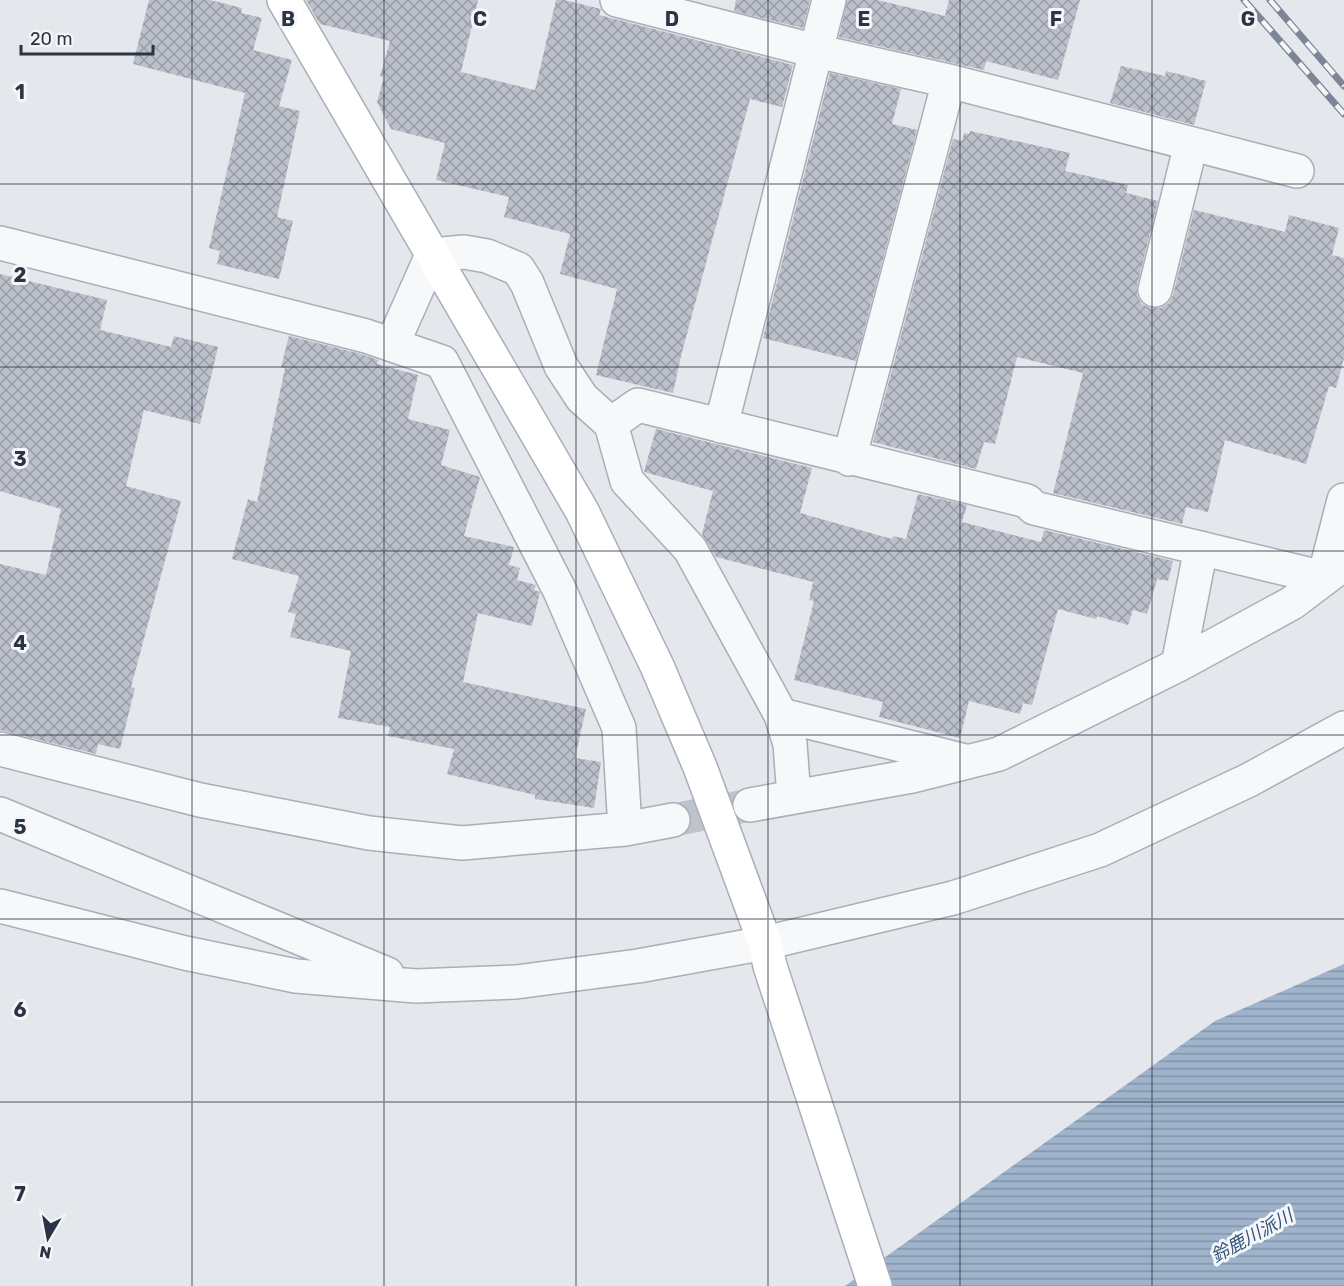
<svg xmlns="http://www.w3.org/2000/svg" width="1344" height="1286" font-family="Rubik,'Noto Sans JP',sans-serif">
	<defs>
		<pattern id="water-rules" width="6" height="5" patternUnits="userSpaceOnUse" patternTransform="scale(1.5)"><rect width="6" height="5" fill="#9fb4cc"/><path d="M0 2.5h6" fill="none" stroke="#8293a7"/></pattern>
		<pattern id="building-cross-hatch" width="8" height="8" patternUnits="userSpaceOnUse" patternTransform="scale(1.5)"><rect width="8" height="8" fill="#bbc0ca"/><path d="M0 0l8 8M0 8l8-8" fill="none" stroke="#989da6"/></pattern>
	</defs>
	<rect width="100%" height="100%" fill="#e4e7ec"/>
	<path fill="url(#water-rules)" d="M1344,964V1286H845L1215,1021Z"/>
	<path fill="url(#building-cross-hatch)" d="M149,0H210L242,8L241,13L262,18L253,50L292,60L279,106L300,111L277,217L293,221L279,279L217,264L220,251L209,248L245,93L133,64Z
		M306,0H478L461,72L535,90L556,0H564L601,9L599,15L793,65L782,107L750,99L681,356L673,393L596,375L617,289L560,274L570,234L504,217L509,197L436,180L445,143L391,129L377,102L384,77L380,76L390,41L320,24Z
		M736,0H810L803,28L734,11Z
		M847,0H877L945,16L949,0H1080L1058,80L986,61L984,70L839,37Z
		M1121,66L1165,76L1166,71L1206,81L1194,125L1110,103Z
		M830,73L901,89L892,124L917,130L856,361L763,338Z
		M970,131L1070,153L1065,171L1128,185L1126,193L1158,201L1137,286V296L1142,304L1150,308H1161L1169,303L1173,295L1194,210L1285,232L1289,215L1339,228L1332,255L1344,258V358L1336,388L1329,386L1306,464L1225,440L1208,512L1186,507L1182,524L1053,493L1083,373L1017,357L995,444L984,442L976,469L873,442L953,139L962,141L964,133L969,134Z
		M0,274L107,300L100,330L171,347L174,336L218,347L200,424L144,410L126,486L181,501L131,687L135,688L120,749L98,744L96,754L0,730V564L46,575L61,509L0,491Z
		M289,336L361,354L378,360L377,364L418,375L408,419L450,430L441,465L480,477L464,536L514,547L509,565L520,568L517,580L536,585L534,590L540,592L532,626L478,613L463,682L586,709L575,758L601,762L594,808L535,799V795L447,774L454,749L388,736L390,727L338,718L351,651L290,637L296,614L288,612L299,576L232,559L248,499L257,502L285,368L281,367Z
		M656,429L812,468L800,513L892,539L893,536L906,539L918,494L967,505L962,522L1041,542L1044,530L1173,561L1168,581L1157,579L1147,614L1133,610L1128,625L1097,616L1096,619L1058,609L1032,705L1023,703L1020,714L969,701L960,738L879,717L883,702L794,680L814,601L809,600L813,582L716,557L702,534L713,491L644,472Z"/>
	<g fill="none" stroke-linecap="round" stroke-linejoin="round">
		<path stroke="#bfc3cb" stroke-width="33" stroke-dasharray="33 16" stroke-linecap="butt" d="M673,820L745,806"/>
		<g stroke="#a9aeb7" stroke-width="36">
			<path id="street" d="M617,0L816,51L949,81L1297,171
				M0,243L366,336L442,362L560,591L619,728L625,829
				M1155,290L1191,144
				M392,345L432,255L464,252L487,256L518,269L527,283L561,366L582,398L611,424L627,481L690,549L781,715L790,744L794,797
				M611,424L638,405L1027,501L1034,508L1324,578L1344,500
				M721,426L829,0
				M849,459L949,81
				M1178,665L1201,548
				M781,715L965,761
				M0,749L200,800L369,833L462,843L625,829L673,820
				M750,805L912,776L999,754L1178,665L1292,603L1337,569
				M0,814L387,974
				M0,906L185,953L296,976L416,986L516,982L638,966L765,943L953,898L1100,850L1249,780L1344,728"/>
		</g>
		<g stroke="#a9aeb7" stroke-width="36">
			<path id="secondary" d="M284,0L582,511L657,666L700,767L765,943L770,966L875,1286"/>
		</g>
		<use href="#street" stroke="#f7f8fa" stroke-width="33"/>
		<use href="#secondary" stroke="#fff" stroke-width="33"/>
		<g stroke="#7d8696" stroke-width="7">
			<path id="rail" d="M1244,0L1344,114
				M1270,0L1344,86"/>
		</g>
		<use href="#rail" stroke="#f4f6f9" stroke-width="4.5" stroke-dasharray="14" stroke-linecap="butt"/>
	</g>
	<path fill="none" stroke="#2b3445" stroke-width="1.5" stroke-opacity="0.55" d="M192,0V1286M384,0V1286M576,0V1286M768,0V1286M960,0V1286M1152,0V1286M0,184H1344M0,367H1344M0,551H1344M0,735H1344M0,919H1344M0,1102H1344"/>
	<g text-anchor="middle" stroke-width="6" stroke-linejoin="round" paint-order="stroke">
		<g font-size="18" font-style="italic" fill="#34527a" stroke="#f4f6f9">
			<text transform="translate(1252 1236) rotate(-29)" y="6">鈴鹿川派川</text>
		</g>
	</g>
	<g font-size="20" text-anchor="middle" font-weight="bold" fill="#2b3445" stroke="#f4f6f9" stroke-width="6" stroke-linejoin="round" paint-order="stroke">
		<text x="288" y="26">B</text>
		<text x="480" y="26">C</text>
		<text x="672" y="26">D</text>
		<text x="864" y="26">E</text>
		<text x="1056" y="26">F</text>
		<text x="1248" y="26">G</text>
		<text x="20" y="99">1</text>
		<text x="20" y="282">2</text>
		<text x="20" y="466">3</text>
		<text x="20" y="650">4</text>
		<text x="20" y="834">5</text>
		<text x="20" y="1017">6</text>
		<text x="20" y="1201">7</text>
	</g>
	<g transform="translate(48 1238) rotate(190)" stroke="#f4f6f9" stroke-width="4.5" paint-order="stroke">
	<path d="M0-4.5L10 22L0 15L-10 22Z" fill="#2b3445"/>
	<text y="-9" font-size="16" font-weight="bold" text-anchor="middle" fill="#2b3445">N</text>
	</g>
	<path d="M21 45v9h132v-9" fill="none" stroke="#2b3445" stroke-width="3"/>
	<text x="30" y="45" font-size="18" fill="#2b3445" stroke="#f4f6f9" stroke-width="4.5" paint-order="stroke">20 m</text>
</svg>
